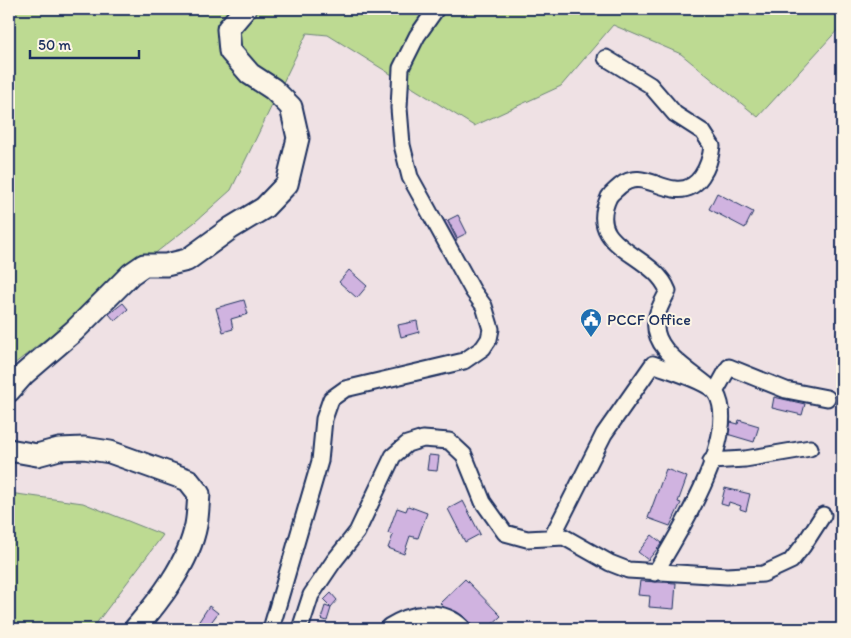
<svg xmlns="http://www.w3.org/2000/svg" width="851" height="638" font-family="Itim,sans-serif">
	<rect width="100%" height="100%" fill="#efe1e4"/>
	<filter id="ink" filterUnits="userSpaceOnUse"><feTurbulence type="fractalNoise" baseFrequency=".02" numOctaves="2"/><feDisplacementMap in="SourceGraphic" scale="10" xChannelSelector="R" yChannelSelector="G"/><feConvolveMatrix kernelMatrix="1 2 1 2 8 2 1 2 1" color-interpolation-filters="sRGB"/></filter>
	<g filter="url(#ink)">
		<path fill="#bdda92" stroke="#6c8478" d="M9,9H842V25L758,117L681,54L613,25L561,86L474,126L328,35L307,33L231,190L195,222L9,368Z
			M9,493L83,503L163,535L92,629H9Z"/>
		<path fill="#d0b3e0" stroke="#1b2f5e" d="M717,193L753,212L745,228L709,209Z
			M458,215L467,233L457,238L448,220Z
			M447,220L457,240L451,243L441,223Z
			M349,270L367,286L357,298L339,282Z
			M244,300L248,314L231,319L233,329L223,332L216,308Z
			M123,303L128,309L115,321L109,314Z
			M417,321L419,332L401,337L398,325Z
			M774,397L805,404L802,415L772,408Z
			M739,420L759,426L754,442L727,434L731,422L738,424Z
			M429,455L439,456L437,471L427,470Z
			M666,469L687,477L678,502L681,503L670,526L648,518Z
			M725,488L750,494L746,511L740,509L741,506L729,502L728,506L721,504Z
			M463,501L480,534L465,542L448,509Z
			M408,506L427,513L418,538L410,536L404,554L388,548L393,535L388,533L397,508L406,511Z
			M652,535L662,543L648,560L638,552Z
			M465,579L501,616L487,629H465L440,603Z
			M640,581L676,583L674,609L649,607L650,596L638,595Z
			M331,593L337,600L331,607L324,600Z
			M209,606L218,613L206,629H194Z
			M325,606L331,608L327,621L321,619Z"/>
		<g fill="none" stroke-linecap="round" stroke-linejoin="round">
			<g stroke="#1b2f5e" stroke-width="19">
				<path id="street" d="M606,58L650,85L675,114L703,132L712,146C710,165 699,193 674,189C654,186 638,171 620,186C616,190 612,192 609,197C584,249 653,252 668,291C664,299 659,307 657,316C648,347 687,368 707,385
					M715,392L729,367L786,390L827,398
					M711,461L745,459L810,448
					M552,537L604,434L653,364C668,370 708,381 716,393C741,435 677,536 655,573
					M271,629L320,461L324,419L331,399L345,389L464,361L483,348L489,339L491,329L484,306L473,291L410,177L402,145L399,108L401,68L417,36L436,9
					M300,629L311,595L334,561L357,532L393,456L407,444L423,439L449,441L464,455L483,502L505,533L527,539L564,537L610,563L628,570L727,576L763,574L791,561L803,546L823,515"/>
			</g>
			<g stroke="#1b2f5e" stroke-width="25">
				<path id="secondary" d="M9,391L24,374L74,331L131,274L144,265H166L187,260L231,228L264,208L287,184L298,138L291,107L273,89L250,74L230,51L228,29L245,9
					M9,450L37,455L59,449L84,448L110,452L188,480L199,494C198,504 198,515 196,525C189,563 159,601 135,629
					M391,629C412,616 440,610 460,629"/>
			</g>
			<use href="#street" stroke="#fcf5e5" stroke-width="15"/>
			<use href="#secondary" stroke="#fcf5e5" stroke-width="21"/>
		</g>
	</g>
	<defs>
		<g id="civic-pin" transform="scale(1.125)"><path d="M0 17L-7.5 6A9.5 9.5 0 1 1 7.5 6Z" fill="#1f6fb2" stroke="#fcf5e5"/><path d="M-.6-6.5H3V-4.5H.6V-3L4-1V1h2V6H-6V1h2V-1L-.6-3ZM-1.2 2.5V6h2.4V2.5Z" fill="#fff"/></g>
	</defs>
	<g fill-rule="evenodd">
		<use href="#civic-pin" x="591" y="319"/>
	</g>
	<g text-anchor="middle" stroke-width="4" stroke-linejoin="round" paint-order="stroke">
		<g font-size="16" fill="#1b2f5e" stroke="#fcf5e5" text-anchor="start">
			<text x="607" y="325">PCCF Office</text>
		</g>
	</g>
	<rect width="851" height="638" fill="none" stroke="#fcf5e5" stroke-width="30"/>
	<rect x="15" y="15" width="821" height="608" fill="none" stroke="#1b2f5e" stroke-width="2" filter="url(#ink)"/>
	<path d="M30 50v8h109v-8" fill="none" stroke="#1b2f5e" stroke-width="2.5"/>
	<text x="38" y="50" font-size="15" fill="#1b2f5e" stroke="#fcf5e5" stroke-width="4" paint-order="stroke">50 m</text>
</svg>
